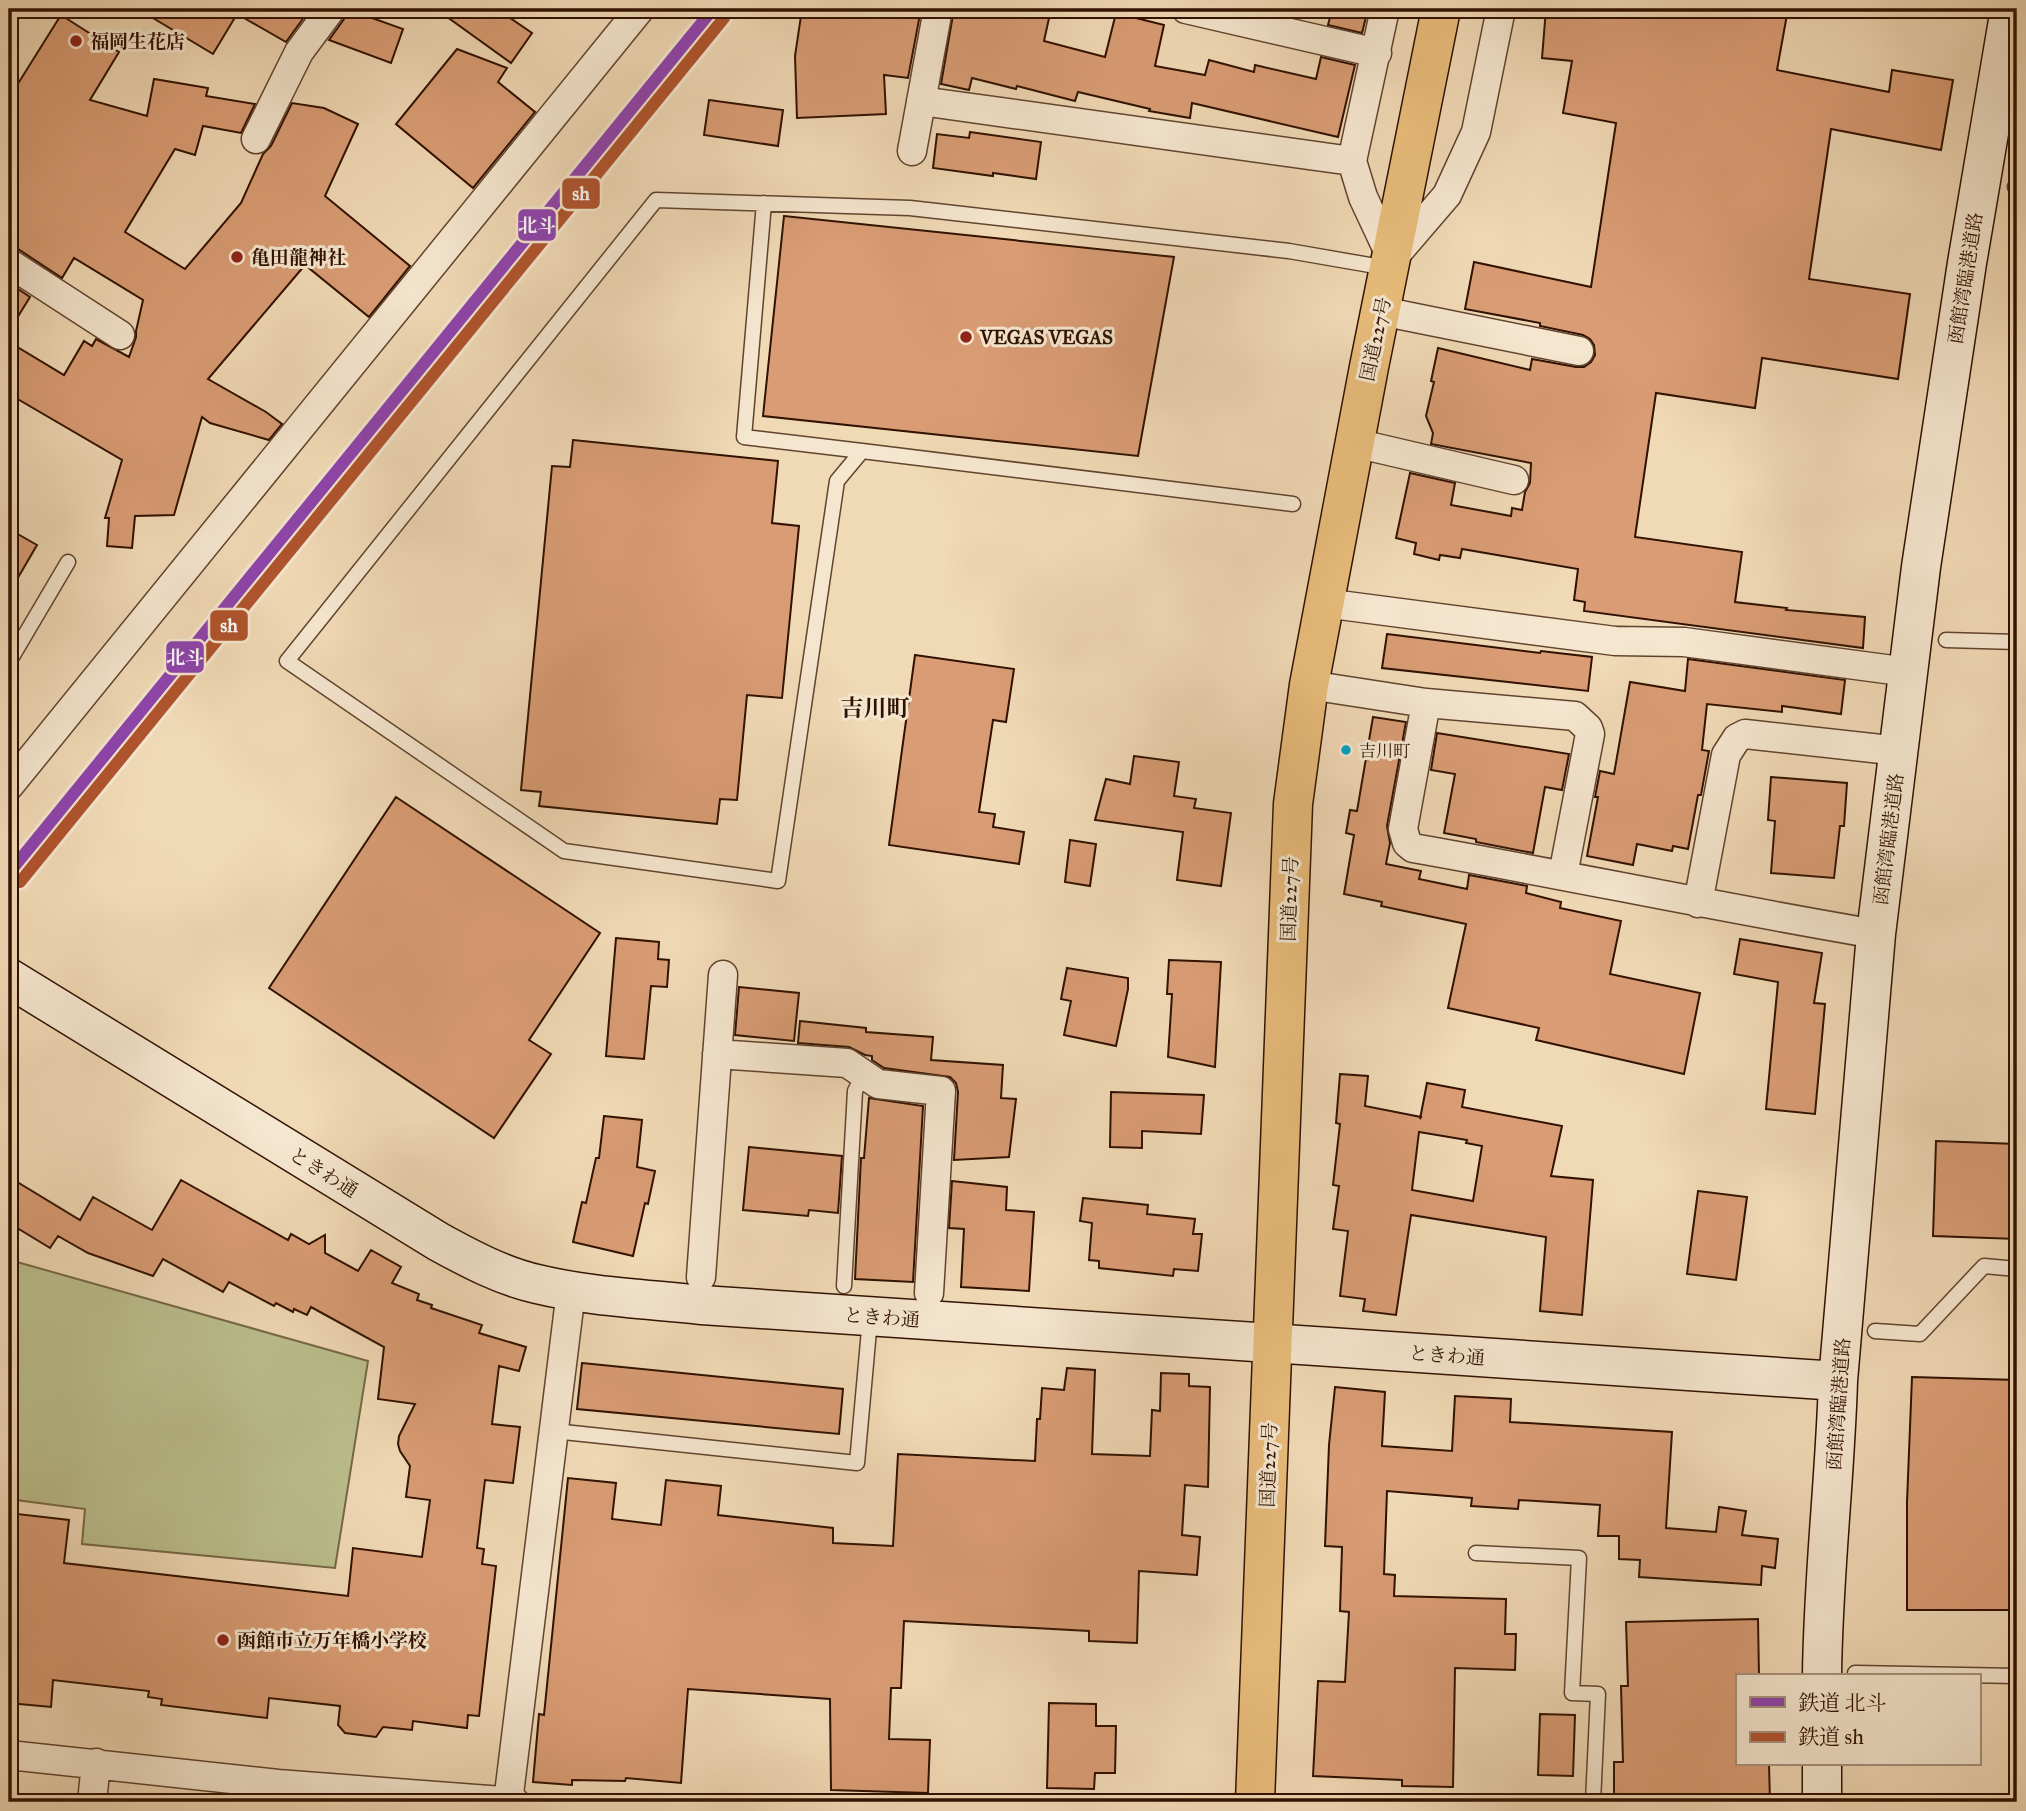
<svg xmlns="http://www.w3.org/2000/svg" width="2026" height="1811" font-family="'IM FELL Great Primer','Noto Serif JP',serif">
	<rect width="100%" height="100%" fill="#f0d9b5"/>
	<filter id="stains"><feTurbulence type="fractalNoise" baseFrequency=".00286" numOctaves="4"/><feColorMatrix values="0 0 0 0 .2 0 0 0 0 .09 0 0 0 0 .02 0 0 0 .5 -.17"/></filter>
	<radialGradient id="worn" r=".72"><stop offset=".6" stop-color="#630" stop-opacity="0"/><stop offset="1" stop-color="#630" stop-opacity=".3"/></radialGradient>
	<path fill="#bbbf8d" stroke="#766847" stroke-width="2" d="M17,1262L368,1361L335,1568L82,1544L85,1509L9,1499V1312Z"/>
	<path fill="#d99c74" stroke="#311101" stroke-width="2" fill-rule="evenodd" d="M138,9H310L286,42L237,14L213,54Z
		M347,9L403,29L391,63L329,40L344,19Z
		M436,9H497L532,33L511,63Z
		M802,9H921L908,78L884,75L886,114L797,118L795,56Z
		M954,9H1051L1044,41L1105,57L1116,13L1164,25L1155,66L1205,75L1209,60L1254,72L1255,65L1316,79L1321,57L1355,65L1338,137L1192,103L1190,118L1149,111L1150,109L1078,92L1075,101L1017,86L1016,89L972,78L969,90L941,84Z
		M1332,9H1350L1367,13L1362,33L1328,25Z
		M1546,9H1788L1777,70L1889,92L1892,70L1953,80L1941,150L1831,129L1809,279L1910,294L1898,379L1762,358L1755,408L1656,393L1635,537L1742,552L1735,602L1787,608L1786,610L1865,617L1863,648L1584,611L1585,602L1574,600L1578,569L1462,549L1460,558L1440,555L1439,560L1414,554L1416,543L1396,538L1410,473L1455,483L1451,505L1511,516L1512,508L1522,510L1525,492L1530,483L1531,463L1431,444L1433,433L1426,416L1434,382L1431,381L1438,348L1530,370L1532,359L1576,367H1584L1591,362L1595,355L1594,345L1590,339L1583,335L1540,326V323L1465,309L1474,262L1591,287L1616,123L1563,113L1572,61L1542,58Z
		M61,15L119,52L90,100L147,116L154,79L208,88L206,96L255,104L241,133L203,126L195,155L175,149L125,232L185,269L241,203L263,154L271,146L292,103L324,108L358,124L325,196L410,266L369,317L305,265L208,379L266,412L282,424L269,440L210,423L202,417L174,515L135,516L132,548L107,546L109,518H105L122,460L9,394V342L64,375L84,341L92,346L96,339L129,357L136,337V331L143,300L74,258L62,278L18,249L9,247V98Z
		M457,49L507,68L498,82L535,112L473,188L396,124Z
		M709,100L783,110L778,146L704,135Z
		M970,132L1041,142L1036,179L993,173V176L933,168L937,134L969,138Z
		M784,216L1174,257L1138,456L763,416Z
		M9,283L30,297L9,331Z
		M573,440L778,461L772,523L799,526L782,698L747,695L737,800L720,799L717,824L539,806L541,792L521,790L552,466L570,467Z
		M9,529L37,545L9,593Z
		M1387,634L1540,653L1541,651L1592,657L1588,691L1382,668Z
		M915,655L1014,669L1006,722L993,720L979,812L995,814L993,827L1024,832L1019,864L889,845Z
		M1688,659L1845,680L1841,714L1782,706V712L1707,704L1702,750L1709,751L1701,795H1698L1688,849L1673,846L1672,851L1637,844L1633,865L1587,856L1598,797H1595L1600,771L1614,774L1630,682L1685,691Z
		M1373,717L1406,722L1387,826L1390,843L1386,864L1421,871L1419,879L1467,889L1469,875L1527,886L1526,893L1561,902L1560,908L1621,921L1610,974L1700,993L1684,1074L1536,1040L1539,1028L1448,1008L1466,924L1381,906L1382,902L1344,894L1354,835L1346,833L1350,810L1357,811Z
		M1437,733L1569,754L1562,790L1545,787L1533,853L1476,842V839L1444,833L1455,774L1431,770Z
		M1134,756L1179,762L1174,796L1196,799L1194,808L1231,813L1221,886L1177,880L1183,832L1095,820L1106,779L1130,784Z
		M1771,777L1847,783L1844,826H1840L1834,878L1771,873L1775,821L1768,820Z
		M396,797L600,933L529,1040L551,1054L494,1138L269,988Z
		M1070,840L1096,844L1090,886L1065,882Z
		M616,938L659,942L658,959L669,960L667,987L651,986L644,1059L606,1056Z
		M1740,939L1822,953L1814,1003L1825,1004L1815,1114L1766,1109L1778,982L1734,974Z
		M1169,960L1221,962L1215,1067L1168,1057L1172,994H1167Z
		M1067,968L1128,978V989L1116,1046L1064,1035L1071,1001L1061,999Z
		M739,987L799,993L794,1041L735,1035Z
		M800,1021L866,1028V1032L933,1037L931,1060L1003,1065L1001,1098L1016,1099L1009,1157L954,1160L958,1092L956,1083L950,1077L884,1068L872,1060V1056L865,1055L849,1047L798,1043Z
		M1340,1074L1368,1076L1365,1106L1421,1117L1420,1119L1427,1083L1465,1090L1462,1107L1562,1126L1551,1176L1593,1180L1582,1315L1540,1311L1546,1237L1411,1215L1396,1315L1363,1311L1365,1299L1340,1296L1348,1231L1333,1229L1339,1186L1333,1185L1340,1124L1336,1123ZM1419,1132L1467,1140L1466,1143L1482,1146L1473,1201L1412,1190Z
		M1111,1092L1204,1095L1201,1134L1142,1131V1148L1110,1147Z
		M869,1098L923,1106L913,1282L855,1279L861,1158H864Z
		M604,1116L642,1120L637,1167L655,1171L648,1204L645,1203L633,1256L573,1242L582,1202L586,1203L596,1158H599Z
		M1936,1141L2017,1144V1239L1933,1236Z
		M749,1147L842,1156L838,1213L809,1210L808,1216L743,1210Z
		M9,1177L80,1220L93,1197L152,1230L181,1180L288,1240L291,1234L309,1244L325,1235V1253L358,1271L371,1250L401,1267L392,1283L419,1294L417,1300L432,1305L431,1308L482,1325L479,1333L526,1347L519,1371L499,1366L492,1424L520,1427L513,1483L485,1480L477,1548L484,1549L482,1564L496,1566L479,1716L468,1715L467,1728L413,1721L412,1730L383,1727L376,1737L345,1733L338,1725L340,1706L269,1698L267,1718L161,1705L162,1699L148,1697L149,1691L53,1680L51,1707L9,1703V1513L69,1520L64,1563L348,1596L353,1548L422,1557L430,1500L406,1497L410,1466L400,1451L398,1444L399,1436L415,1404L378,1399L384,1347L311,1307L307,1315L294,1309L293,1312L276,1303L274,1306L229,1282L223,1292L163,1259L153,1276L88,1253L58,1236L50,1248L9,1223Z
		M952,1181L1007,1187L1006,1210L1034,1212L1029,1291L961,1287L964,1229L949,1228Z
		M1698,1191L1747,1197L1736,1280L1687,1274Z
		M1083,1198L1148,1205L1147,1214L1195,1219L1193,1234H1202L1198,1271L1174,1269L1173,1276L1099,1268V1261L1089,1260L1092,1223L1080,1221Z
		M582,1363L843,1389L839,1434L577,1409Z
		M1067,1368L1095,1370L1092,1454L1150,1456L1152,1410L1160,1411L1161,1373L1189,1374V1386L1210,1387L1208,1487L1185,1485L1182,1535L1200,1537L1197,1575L1139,1571L1137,1643L1089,1641V1631L904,1621L901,1688H891L889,1739L930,1740L928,1793L831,1790L830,1699L688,1689L681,1783L626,1778L625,1781L572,1780V1785L533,1782L539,1714L544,1715L568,1478L616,1483L612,1519L661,1525L666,1480L721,1486L718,1515L833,1528V1543L893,1546L898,1454L1035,1461L1037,1419H1040L1042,1388L1064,1390Z
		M1912,1377L2017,1380V1610H1907V1502Z
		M1335,1387L1385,1392L1382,1446L1452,1451L1455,1396L1511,1399L1510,1422L1672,1432L1666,1528L1716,1532L1719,1507L1746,1511L1742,1535L1778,1539L1775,1568L1762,1566L1761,1585L1639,1577L1640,1560L1619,1559V1536H1598L1600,1505L1519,1500L1518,1509L1471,1506L1472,1498L1387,1491L1384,1574L1395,1575L1394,1596L1506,1599L1505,1634H1516L1515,1670L1455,1668L1453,1787L1402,1786V1780L1313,1776L1318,1681L1345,1682L1349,1612L1340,1611L1342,1547L1325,1546L1329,1445Z
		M1758,1619L1759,1676H1737V1764H1769L1770,1802H1614V1762H1623L1621,1686H1628L1626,1622Z
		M1049,1703L1096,1704V1726H1116L1115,1773H1095L1094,1789L1047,1788Z
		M1540,1714L1575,1715L1573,1776L1538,1775Z"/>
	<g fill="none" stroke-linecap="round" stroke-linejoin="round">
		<g stroke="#61432e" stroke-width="17">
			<path id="lane" d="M2015,187H2017
				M764,203L744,437L862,451
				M1293,504L862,451L837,481L778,881L564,851L287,661L656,200L910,208L1289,251L1387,268
				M1946,640L2017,642
				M9,662L68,562
				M844,1286L855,1091L863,1075
				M1875,1331L1920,1334L1984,1266L2017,1269
				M554,1431L857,1463L870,1319
				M1476,1553L1579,1558L1572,1693L1598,1694L1593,1802
				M1855,1673L2017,1676"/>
		</g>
		<g stroke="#61432e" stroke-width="31">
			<path id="street" d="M1186,9L1377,53
				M1385,9L1352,161L1363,197L1392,259L1447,195L1476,132L1501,9
				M921,101L1352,161
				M256,139L299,52L331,9
				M912,151L938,9
				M9,263L120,335
				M1381,311L1579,351
				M1355,443L1514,480
				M1324,603L1615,641L1684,642L1908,672
				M1309,685L1426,703L1575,716L1588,728L1590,734L1563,875
				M1426,703L1403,829L1407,843L1413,848C1567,875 1721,908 1876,934
				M9,786L640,9
				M1698,903L1726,755L1737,738L1745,734L1899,751
				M717,1054L847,1063L878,1084L941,1091L929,1293
				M701,1277L723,975
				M9,1755L278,1784L515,1802
				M92,1802L96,1763
				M508,1802L571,1291"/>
		</g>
		<g stroke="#311101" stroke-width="41">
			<path id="secondary" d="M9,978L439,1242C470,1259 502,1276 537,1284C591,1297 647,1299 702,1305L1838,1381
				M1822,1676C1823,1577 1835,1479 1838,1381L1876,934L1921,567L1967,263L2010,9
				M1822,1802V1764"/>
		</g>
		<g stroke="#311101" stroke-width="41">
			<path id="highway" d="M1255,1802L1293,804L1309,685L1369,367L1441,9"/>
		</g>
		<use href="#lane" stroke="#f5e6cf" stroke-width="14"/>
		<use href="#street" stroke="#f5e6cf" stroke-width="28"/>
		<use href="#secondary" stroke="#f5e6cf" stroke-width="38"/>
		<use href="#highway" stroke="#e8bc7a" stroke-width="38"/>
		<g stroke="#f5e6cf" stroke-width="18">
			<path id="rail-1" d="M9,873L713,9"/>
		</g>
		<g stroke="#f5e6cf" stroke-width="18">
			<path id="rail-2" d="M20,882L724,18"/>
		</g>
		<use href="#rail-1" stroke="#8e44ad" stroke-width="12"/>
		<use href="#rail-2" stroke="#b0542d" stroke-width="12"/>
	</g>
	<g fill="#8f2418" stroke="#f5e6cf" stroke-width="2.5">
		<circle cx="76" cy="41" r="7"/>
		<circle cx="237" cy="257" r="7"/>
		<circle cx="966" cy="337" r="7"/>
		<circle cx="223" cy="1640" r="7"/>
	</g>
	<circle fill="#02a1c4" stroke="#f5e6cf" stroke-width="2.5" cx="1346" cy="750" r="6"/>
	<g text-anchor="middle" stroke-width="6" stroke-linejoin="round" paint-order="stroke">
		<g font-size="17" fill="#311101" stroke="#f5e6cf" text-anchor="start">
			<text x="1359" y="757">吉川町</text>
		</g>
		<g font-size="19" font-weight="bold" fill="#311101" stroke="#f5e6cf" text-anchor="start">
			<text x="90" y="48">福岡生花店</text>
			<text x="251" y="264">亀田龍神社</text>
			<text x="980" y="344">VEGAS VEGAS</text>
			<text x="237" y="1647">函館市立万年橋小学校</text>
		</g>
		<g font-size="19" fill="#311101" stroke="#f5e6cf">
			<text transform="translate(1965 278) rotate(-81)" y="7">函館湾臨港道路</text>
			<text transform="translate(1375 339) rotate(-78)" y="7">国道227号</text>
			<text transform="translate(1888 839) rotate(-83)" y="7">函館湾臨港道路</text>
			<text transform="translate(1289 899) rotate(-88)" y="7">国道227号</text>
			<text transform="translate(324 1172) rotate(32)" y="7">ときわ通</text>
			<text transform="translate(882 1317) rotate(4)" y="7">ときわ通</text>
			<text transform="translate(1447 1355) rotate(4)" y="7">ときわ通</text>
			<text transform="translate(1838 1404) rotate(-86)" y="7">函館湾臨港道路</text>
			<text transform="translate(1268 1465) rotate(-88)" y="7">国道227号</text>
		</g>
		<g font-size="23" font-weight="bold" fill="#311101" stroke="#f5e6cf">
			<text x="875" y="716">吉川町</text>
		</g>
	</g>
	<g stroke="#f5e6cf" stroke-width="2.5">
		<rect x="561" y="177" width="40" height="33" rx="7" fill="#b0542d"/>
		<rect x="517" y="208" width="40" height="34" rx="7" fill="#8e44ad"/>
		<rect x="209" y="609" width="40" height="33" rx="7" fill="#b0542d"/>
		<rect x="165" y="640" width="40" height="34" rx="7" fill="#8e44ad"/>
	</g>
	<g font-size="19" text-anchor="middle" font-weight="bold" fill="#fff">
		<text x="581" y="200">sh</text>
		<text x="537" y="232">北斗</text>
		<text x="229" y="632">sh</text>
		<text x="185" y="664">北斗</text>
	</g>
	<rect width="2026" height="1811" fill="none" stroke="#f0d9b5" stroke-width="35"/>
	<rect x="10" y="10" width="2005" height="1790" fill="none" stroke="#311101" stroke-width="3.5"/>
	<rect x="18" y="18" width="1991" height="1776" fill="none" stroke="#311101" stroke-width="2"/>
	<rect x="1736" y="1674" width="245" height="91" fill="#f5e6cf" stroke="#a7917d" stroke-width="2"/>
	<rect x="1750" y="1697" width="35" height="10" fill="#8e44ad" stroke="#a7917d" stroke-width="2"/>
	<text x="1798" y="1710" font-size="21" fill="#311101">鉄道 北斗</text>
	<rect x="1750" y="1732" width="35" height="10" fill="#b0542d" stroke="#a7917d" stroke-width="2"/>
	<text x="1798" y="1744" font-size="21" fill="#311101">鉄道 sh</text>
	<rect width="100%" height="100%" filter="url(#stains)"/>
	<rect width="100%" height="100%" fill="url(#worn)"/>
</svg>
